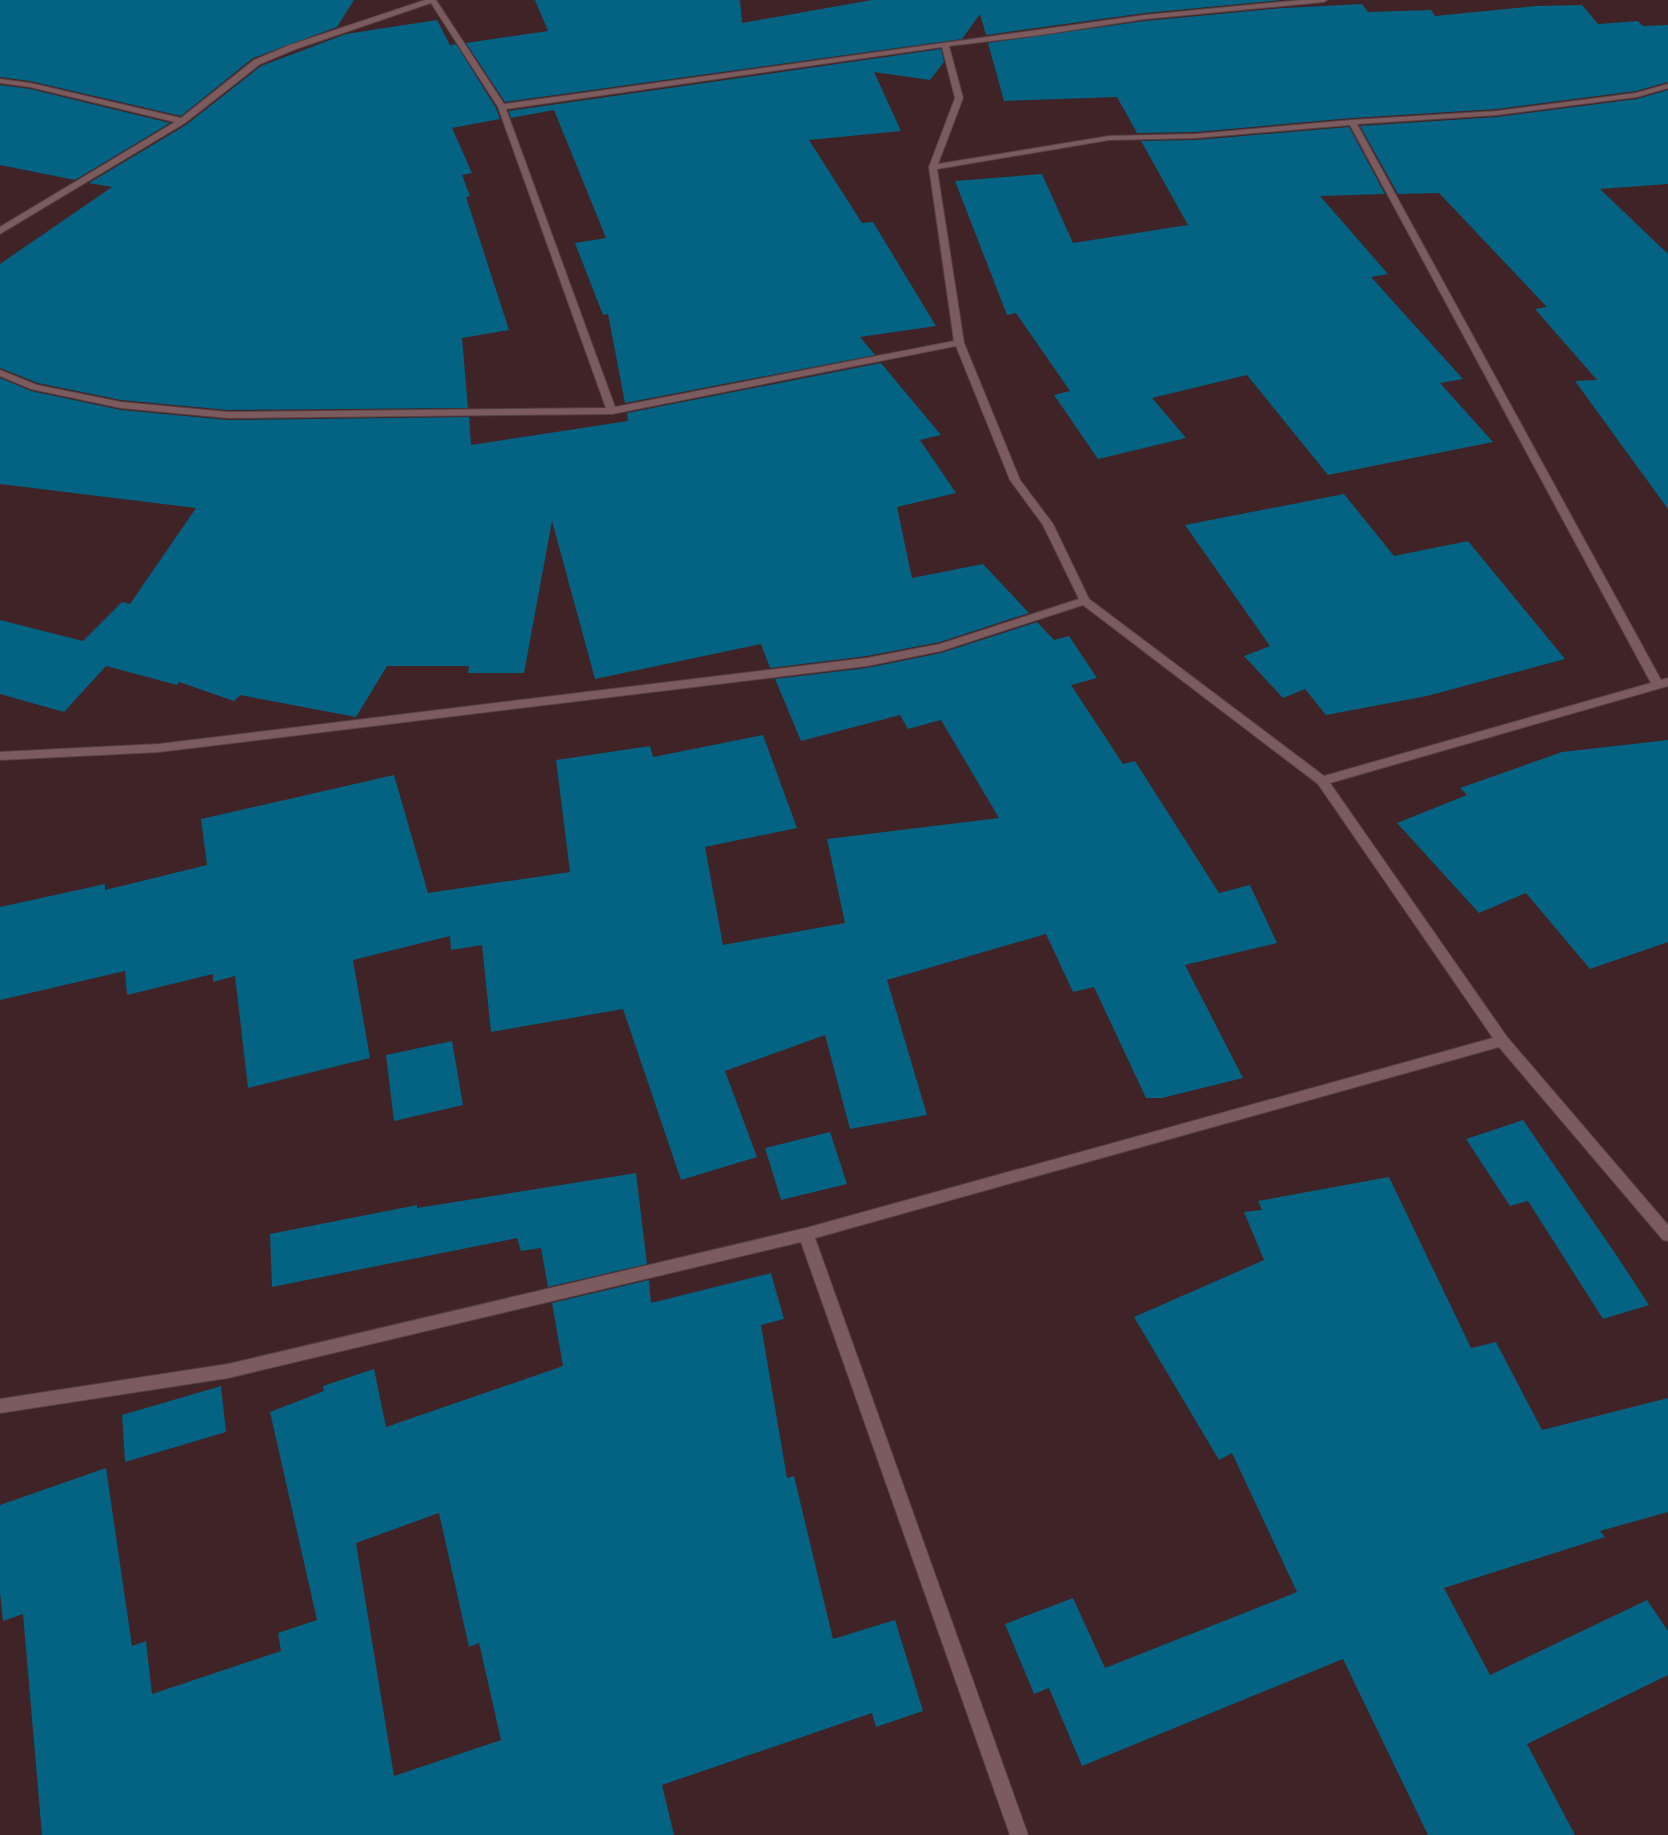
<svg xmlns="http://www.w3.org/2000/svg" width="1668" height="1835" font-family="'Space Grotesk',sans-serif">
	<rect width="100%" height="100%" fill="#3f2326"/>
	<path fill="#046382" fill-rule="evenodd" d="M0,0H354L337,27L253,58L181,116L30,81L0,77Z
		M535,0H740L742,23L872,0H1282L1145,13L986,35L980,14L962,39L505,102L466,43L548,31Z
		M1362,4L1368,12L1431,10L1435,16L1536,6L1582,5L1598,24L1638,21L1643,26L1668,25V82L1636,91L1497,109L1352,118L1196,132L1137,133L1117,97L1004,101L988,43L1145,21L1284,8Z
		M437,20L450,45L456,44L496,108L500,119L452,128L472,173L462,175L470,196L466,197L509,330L462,338L468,408L228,410L121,400L38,383L0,368V264L112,187L89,183L186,125L261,66L346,34Z
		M941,49L944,62L930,80L874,72L901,131L809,140L862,223L873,222L936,326L860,337L875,355L625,403L608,314L603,315L575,243L606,238L554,110L511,118L509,111Z
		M0,85L30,89L170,123L75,180L0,165Z
		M1668,90V184L1600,189L1668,254V509L1575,381L1597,380L1535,309L1547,307L1439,193L1398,194L1360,126L1497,117L1637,99Z
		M1349,127L1385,194L1320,196L1388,274L1371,277L1463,379L1440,383L1493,442L1328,475L1247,375L1152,398L1186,438L1098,459L1054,395L1070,391L1016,313L1007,315L955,181L1042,174L1073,243L1188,225L1141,141L1196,140Z
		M881,363L941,435L920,440L956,493L897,507L912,578L983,564L1029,613L940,642L867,656L770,668L761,644L595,679L552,521L524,673H468L469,666H387L356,717L240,695L234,701L179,682L177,685L106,666L64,712L0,694V620L83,641L122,602L130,604L196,508L0,484V378L31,391L121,410L228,420L469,417L471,445L628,421L627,413Z
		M1344,494L1394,556L1468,541L1565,659L1427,696L1326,715L1305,689L1283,698L1244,656L1270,646L1185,525Z
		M1037,622L1054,640L1069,636L1097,678L1071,685L1123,764L1135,761L1219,893L1250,885L1277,943L1185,965L1243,1078L1162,1098H1146L1094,987L1073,992L1046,934L887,980L927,1115L850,1129L825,1035L725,1071L757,1157L681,1180L623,1009L491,1032L482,945L451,950L450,936L353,960L370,1058L248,1088L235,976L213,982V974L127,995L125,971L0,1000V907L105,884V890L207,865L201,819L394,775L428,893L570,872L556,760L650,746L653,757L763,735L797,828L705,847L723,945L845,923L827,839L999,818L941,720L908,729L900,715L801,741L775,679L867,668L941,653Z
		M1668,740V942L1590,969L1526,893L1479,913L1397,823L1467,795L1460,788L1562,752Z
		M452,1041L463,1105L394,1121L386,1055Z
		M1523,1120L1615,1253L1649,1305L1603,1319L1528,1201L1510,1206L1466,1139Z
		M830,1132L847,1184L781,1200L765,1148Z
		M636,1173L647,1264L548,1287L541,1248L521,1251L517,1238L272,1287L270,1234L417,1205V1208Z
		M1389,1177L1471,1348L1496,1342L1542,1430L1668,1398V1512L1600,1531L1605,1537L1444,1588L1490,1675L1647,1600L1668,1631V1675L1527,1744L1575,1835H1428L1343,1659L1082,1766L1049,1688L1034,1694L1005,1624L1073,1598L1105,1668L1297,1592L1232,1453L1219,1460L1134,1317L1264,1260L1244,1212L1262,1210L1258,1201Z
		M771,1273L784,1319L761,1325L787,1478L794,1476L833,1639L895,1620L923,1711L876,1727L872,1713L662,1785L674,1835H42L23,1614L3,1621L0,1592V1505L106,1468L132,1646L146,1641L152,1694L281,1651L278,1633L317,1620L270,1412L324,1391L323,1386L374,1369L386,1427L563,1366L552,1303L649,1280L651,1303ZM439,1513L469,1647L479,1643L501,1740L394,1776L356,1543Z
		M221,1386L226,1432L125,1462L122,1415Z"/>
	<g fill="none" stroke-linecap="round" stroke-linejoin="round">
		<g stroke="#574043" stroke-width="2">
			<path id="minor" d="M425,0H436L504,104L1145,15L1302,0H1327L1324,2L1145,19L1040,35L949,46L963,98L938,164L1109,136L1196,134L1352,120L1497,111L1636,93L1668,84V88L1637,97L1497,115L1357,124L1661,680L1668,678V686L1330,783L1507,1037L1668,1225V1241L1663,1240L1499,1047L815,1238L1028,1835H1010L801,1242L228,1378L0,1413V1399L228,1364L806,1228L1493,1038L1318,784L1083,605L941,651L867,666L159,752L0,760V752L159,744L867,658L940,644L1079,599L1043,525L1010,480L956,346L612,414L228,418L121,408L31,389L0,376V370L37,385L121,402L228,412L606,408L498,107L431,3L296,49L260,64L185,123L0,234V227L175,122L30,87L0,83V79L30,83L181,118L254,60L290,45ZM942,47L955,98L929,167L954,341L615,407L506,109ZM1350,125L1651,683L1324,776L1089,599L1053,524L1020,480L964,343L937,169L1109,140L1196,138Z"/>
		</g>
		<use href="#minor" fill="#7b5b5e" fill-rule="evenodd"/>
	</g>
</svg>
